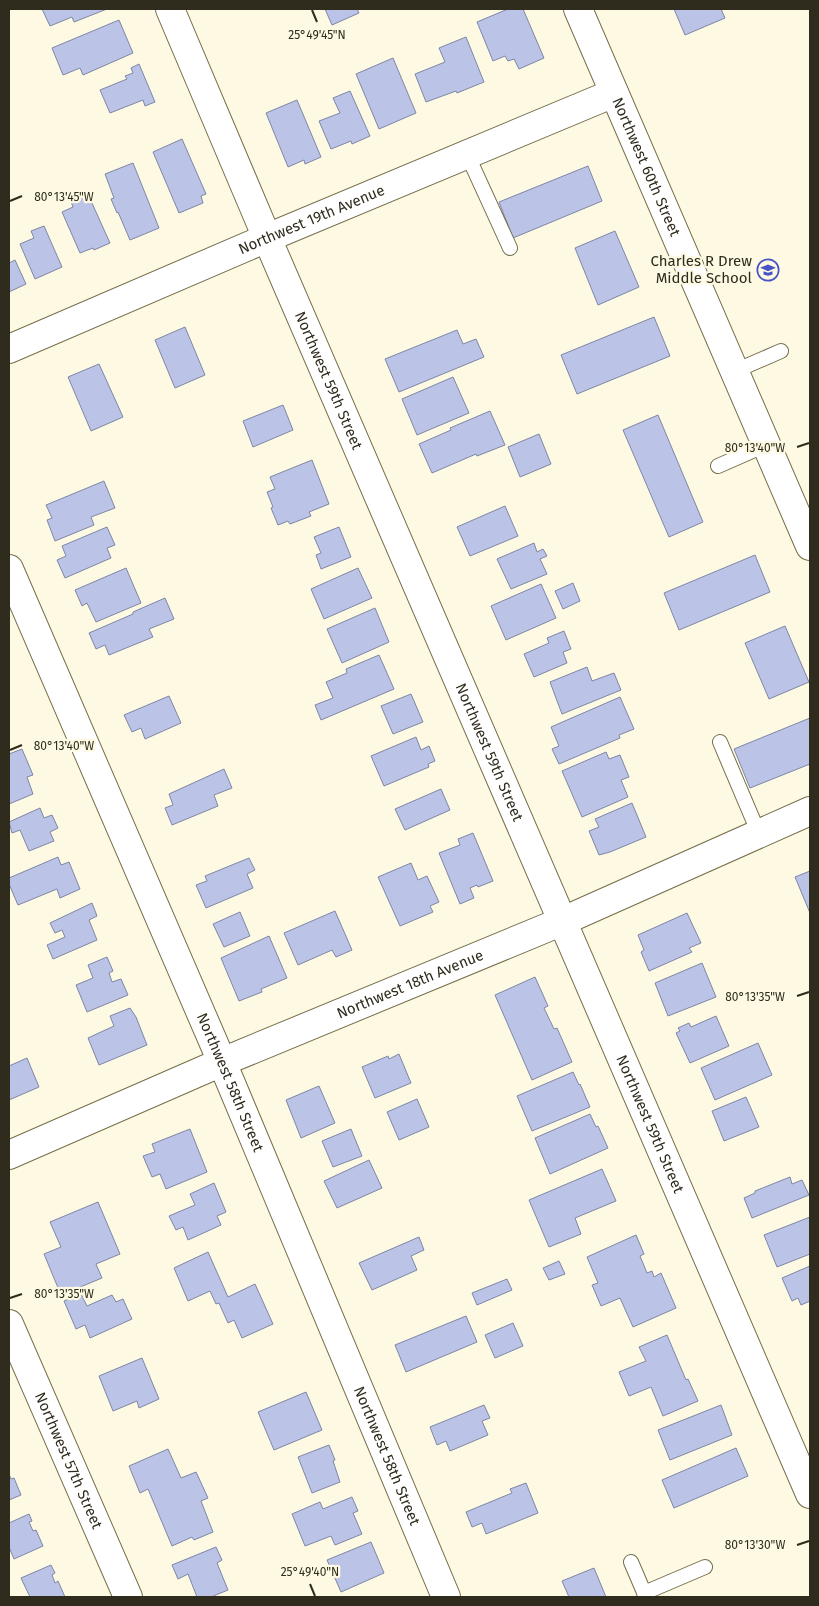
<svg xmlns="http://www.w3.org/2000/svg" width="819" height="1606" font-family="'Fira Sans',sans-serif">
	<rect width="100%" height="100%" fill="#fdf9e2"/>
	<path fill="#bbc4e7" stroke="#7d86a6" d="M42,9H107L74,22L72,17L50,26Z
		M325,9H357L359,13L332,25Z
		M508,9H523L544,58L519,69L514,59L508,61L505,56L493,61L477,22Z
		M674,9H721L725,18L685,35Z
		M119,20L133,53L83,75L80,68L63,75L52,48Z
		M466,37L484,82L457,93L456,91L426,102L415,74L445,62L439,48Z
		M393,58L416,113L379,129L356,74Z
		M139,64L155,102L145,106L143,100L110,113L100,90L127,79L125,76L133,73L131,68Z
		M350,91L370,136L352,144L351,141L331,149L319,121L340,113L333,98Z
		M297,100L321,157L305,164L304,160L288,167L266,113Z
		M182,139L206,194L201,196L203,203L179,213L153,152Z
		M133,163L159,228L130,240L118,212L117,213L111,199L114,198L105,174Z
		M588,166L602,201L513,238L499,202Z
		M87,192L110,243L94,250L93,248L80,253L62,212L73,207L70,199Z
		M44,226L62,267L35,279L20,244L34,238L31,231Z
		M615,231L639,287L598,305L575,248Z
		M15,260L26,284L9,292V263Z
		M654,317L670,356L577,394L561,355Z
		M185,327L205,375L175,388L155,340Z
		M457,330L463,344L476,339L484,357L399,392L385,359Z
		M99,364L123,417L91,431L68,377Z
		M453,377L469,413L417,435L402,399Z
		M283,405L293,430L253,447L243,421Z
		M490,411L505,445L477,456L476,454L432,473L419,444L451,430L450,428Z
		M658,415L703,522L669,537L623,430Z
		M539,434L551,464L520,477L508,447Z
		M312,460L329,504L309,512L311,516L290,524L288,521L278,525L271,508L273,507L267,492L275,489L270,477Z
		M104,481L115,508L91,517L94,525L55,541L47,520L52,518L46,505Z
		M505,506L518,536L470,556L457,527Z
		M107,527L115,545L107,548L111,558L65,578L57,560L66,556L62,546Z
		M339,527L351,557L321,569L316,555L321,553L314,537Z
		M534,543L537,552L543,549L547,556L540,559L547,574L511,589L497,559Z
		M755,555L770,592L679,630L664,593Z
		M126,568L141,603L96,622L87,603L82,606L75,590Z
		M358,568L372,598L324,619L311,589Z
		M573,583L580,601L563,609L555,591Z
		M541,584L556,618L506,640L491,606Z
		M165,598L174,619L149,629L153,637L109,655L105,645L96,649L89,633L133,614V612Z
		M375,608L389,642L342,663L327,629Z
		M785,626L809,682L769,699L745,643Z
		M564,631L571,649L563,652L567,663L534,677L524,654L549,643L547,638Z
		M379,655L394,689L321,720L315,705L333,698L326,682L347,673L346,669Z
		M587,667L592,681L614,673L621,690L562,714L550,682Z
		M411,694L423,722L393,734L381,706Z
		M169,696L181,723L145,739L141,728L132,732L124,715Z
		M620,697L634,729L619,735L620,738L559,764L552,749L559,746L551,727Z
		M810,718V764L750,788L734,749Z
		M416,737L421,750L429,746L435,761L428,764L429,767L384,786L371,756Z
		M22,749L33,775L27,777L33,794L9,804V754Z
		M606,752L609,759L620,755L629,777L621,780L628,797L582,817L562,771Z
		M224,769L232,788L214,795L218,806L172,825L165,808L173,805L169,794Z
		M441,789L450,810L405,830L395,809Z
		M632,803L646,837L610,852L599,855L589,831L599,827L595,819Z
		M40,808L44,818L52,815L58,828L50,832L54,841L29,851L20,830L12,833L9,822Z
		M473,833L493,881L478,887L477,885L470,888L474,898L460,904L439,853L460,845L458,839Z
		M58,857L61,865L69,862L80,889L60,898L57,889L18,905L9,884V878Z
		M249,858L255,870L247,874L253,888L206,908L196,885L207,881L205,876Z
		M411,863L418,880L427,876L439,902L430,906L433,912L400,926L378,877Z
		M810,871V913L795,877Z
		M92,903L97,916L89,920L97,940L53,959L47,945L65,937L62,930L55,933L50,923Z
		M335,911L352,950L336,957L332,950L298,965L284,933Z
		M240,912L250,936L224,947L213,924Z
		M687,913L701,943L689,948L692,952L649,971L641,952L644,950L638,935Z
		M269,936L287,978L261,989L262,992L239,1001L221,958Z
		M107,957L113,971L109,973L112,982L121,979L128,995L87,1012L76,985L93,978L88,965Z
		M702,963L716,997L668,1016L655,983Z
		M535,977L548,1006L544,1008L554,1029L557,1028L572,1062L532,1080L495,995Z
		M130,1008L136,1017L147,1045L99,1065L88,1038L114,1026L110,1016Z
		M716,1016L729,1046L690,1063L676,1033L680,1031L678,1028L689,1023L691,1027Z
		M758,1043L772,1075L715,1100L701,1068Z
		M399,1054L411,1083L375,1098L362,1067L388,1056L389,1059Z
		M27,1058L39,1087L9,1100V1066Z
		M573,1072L579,1085L580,1084L590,1107L532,1131L517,1096Z
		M319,1086L335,1123L301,1138L286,1100Z
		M746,1097L759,1127L724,1141L712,1111Z
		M417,1099L429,1127L399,1140L387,1112Z
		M590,1114L596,1127L598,1126L608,1148L550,1174L535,1138Z
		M190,1129L207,1172L166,1189L160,1174L152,1177L143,1156L155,1152L152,1144Z
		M351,1129L362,1156L333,1167L322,1141Z
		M369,1160L382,1188L337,1208L324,1181Z
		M602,1169L616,1201L575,1218L581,1234L549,1247L529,1200Z
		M790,1177L792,1184L802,1180L809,1195L752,1218L744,1198L755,1193V1191Z
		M214,1183L226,1212L217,1216L221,1225L188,1240L183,1227L176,1230L169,1216L195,1205L190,1194Z
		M98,1202L120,1254L96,1264L102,1278L61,1295L44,1254L61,1247L50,1222Z
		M810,1217V1254L777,1267L764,1235Z
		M636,1235L644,1254L640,1256L647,1273L652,1271L654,1277L661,1273L676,1308L633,1327L620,1298L601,1306L592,1285L598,1283L587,1257Z
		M419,1237L424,1250L411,1256L417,1270L372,1290L359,1263Z
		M208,1252L228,1297L255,1284L273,1324L242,1338L234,1320L228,1323L219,1303L216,1304L210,1291L188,1301L174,1268Z
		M559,1261L565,1274L549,1280L543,1268Z
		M810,1266V1301L801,1305L798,1298L792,1301L782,1278Z
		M507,1279L512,1290L477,1305L472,1293Z
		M81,1294L87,1306L112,1295L116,1302L123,1299L132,1319L90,1338L85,1325L76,1329L64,1301Z
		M466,1316L477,1342L406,1372L395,1345Z
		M513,1323L523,1346L495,1358L485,1335Z
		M667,1335L686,1380L688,1379L698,1401L663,1416L651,1387L629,1396L619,1372L646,1361L639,1347Z
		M142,1358L159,1399L139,1408L137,1401L113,1411L99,1376Z
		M306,1392L322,1430L274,1450L258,1412Z
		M484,1405L490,1418L482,1421L488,1435L450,1451L446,1441L437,1445L430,1427Z
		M721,1405L732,1435L670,1460L658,1430Z
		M329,1445L335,1460L333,1461L340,1482L312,1493L298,1457Z
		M736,1448L748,1476L674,1508L662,1480Z
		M168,1449L181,1478L196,1472L208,1498L201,1501L213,1532L194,1540L192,1537L172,1546L148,1489L140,1493L129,1466Z
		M9,1474L11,1479L14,1478L21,1495L9,1500Z
		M526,1483L538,1513L486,1534L482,1523L472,1527L466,1512L512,1493L510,1489Z
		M352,1497L358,1511L353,1513L362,1534L335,1545L331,1536L305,1546L292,1514L320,1502L323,1509Z
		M29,1514L32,1521L29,1522L33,1531L36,1530L43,1546L14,1559L9,1547V1523Z
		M371,1542L384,1573L341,1592L327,1560Z
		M216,1547L222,1560L217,1563L228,1590L211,1597H197L188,1574L178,1579L172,1565Z
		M51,1565L55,1573L52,1575L55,1583L58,1581L65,1597H30L21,1578Z
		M594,1568L606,1597H569L562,1581Z"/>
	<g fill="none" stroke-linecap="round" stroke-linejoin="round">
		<g stroke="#756e4c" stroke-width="16">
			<path id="service" d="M467,154L510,248
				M735,371L781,351
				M718,466L766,445
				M720,742L759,834
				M631,1562L646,1597
				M644,1593L705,1567"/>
		</g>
		<g stroke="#756e4c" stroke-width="30">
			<g id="minor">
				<path id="s1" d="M170,9L267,238L810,1494"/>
				<path id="s2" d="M578,9L810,546"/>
				<path id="s3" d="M9,349L267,238L614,93"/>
				<path id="s4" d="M9,569L222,1062L446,1597"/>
				<path id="s5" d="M9,1155L222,1062L563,921L810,811"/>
				<path id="s6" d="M9,1324L128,1597"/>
			</g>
		</g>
		<use href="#service" stroke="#fff" stroke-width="14"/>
		<use href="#minor" stroke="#fff" stroke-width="28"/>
	</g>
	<path fill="none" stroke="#2f2b1d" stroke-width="2" d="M312,10L317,22M10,201L22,196M797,447L809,443M10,750L22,745M797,996L809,992M10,1298L22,1294M797,1545L809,1541M310,1584L315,1596"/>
	<defs>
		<g id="school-ring" transform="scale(1.125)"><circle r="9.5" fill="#fdf9e2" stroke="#4853c8" stroke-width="1.5"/><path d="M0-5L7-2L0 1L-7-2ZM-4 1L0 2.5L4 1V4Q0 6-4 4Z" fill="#4853c8"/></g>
	</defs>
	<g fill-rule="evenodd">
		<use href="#school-ring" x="768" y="270"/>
	</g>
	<g text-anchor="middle" stroke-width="4.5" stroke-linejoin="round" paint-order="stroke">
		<g font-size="15" fill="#2f2b1d" stroke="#fdf9e2">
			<text dy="5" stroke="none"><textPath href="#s2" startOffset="172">Northwest 60th Street</textPath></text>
			<text dy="5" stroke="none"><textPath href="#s3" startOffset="329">Northwest 19th Avenue</textPath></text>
			<text dy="5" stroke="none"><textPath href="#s1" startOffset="404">Northwest 59th Street</textPath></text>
			<text dy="5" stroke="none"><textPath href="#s1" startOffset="809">Northwest 59th Street</textPath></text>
			<text dy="5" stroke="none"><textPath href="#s5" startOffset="436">Northwest 18th Avenue</textPath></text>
			<text dy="5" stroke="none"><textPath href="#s4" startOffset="559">Northwest 58th Street</textPath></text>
			<text dy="5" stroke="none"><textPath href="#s1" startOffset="1214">Northwest 59th Street</textPath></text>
			<text dy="5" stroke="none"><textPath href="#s4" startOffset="964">Northwest 58th Street</textPath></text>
			<text dy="5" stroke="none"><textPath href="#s6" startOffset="149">Northwest 57th Street</textPath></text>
		</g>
		<g font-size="15" fill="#2f2b1d" stroke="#fdf9e2" text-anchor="end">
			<text x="752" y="266">Charles R Drew<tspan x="752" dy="17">Middle School</tspan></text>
		</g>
	</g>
	<g font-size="12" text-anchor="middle" fill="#2f2b1d" stroke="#fdf9e2" stroke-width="4.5" stroke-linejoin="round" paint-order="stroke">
		<text x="317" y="39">25°49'45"N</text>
		<text x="64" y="201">80°13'45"W</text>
		<text x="755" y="452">80°13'40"W</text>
		<text x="64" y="750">80°13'40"W</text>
		<text x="755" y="1001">80°13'35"W</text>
		<text x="64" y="1298">80°13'35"W</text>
		<text x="755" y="1549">80°13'30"W</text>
		<text x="310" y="1576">25°49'40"N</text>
	</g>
	<rect width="819" height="1606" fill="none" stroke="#2f2b1d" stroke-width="20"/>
</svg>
